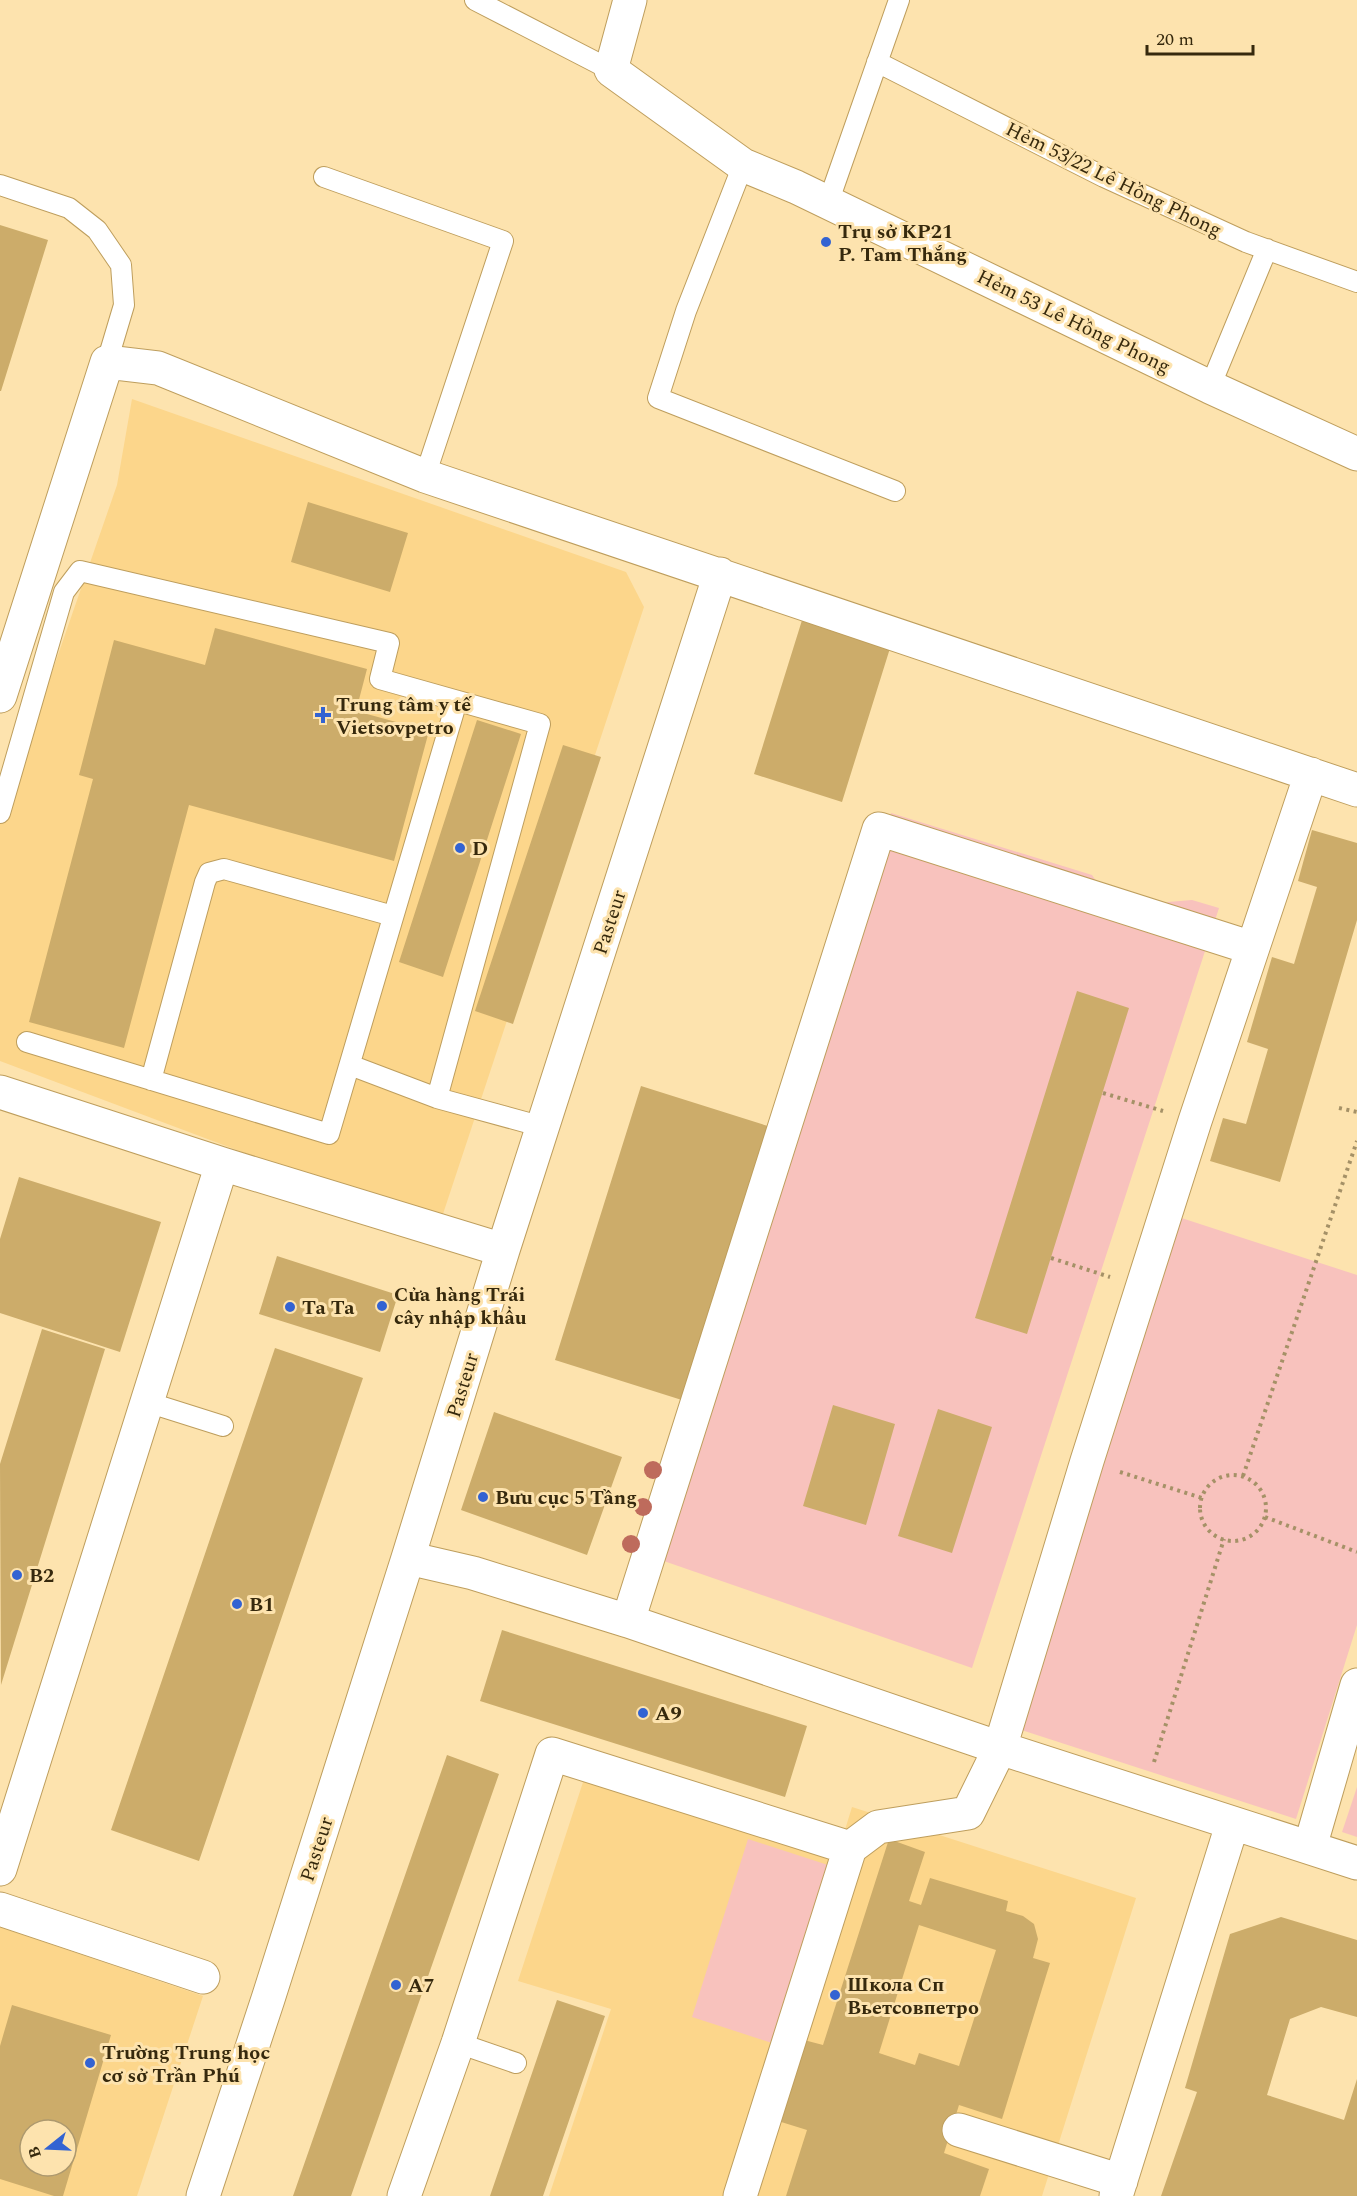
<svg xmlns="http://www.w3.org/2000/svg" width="1357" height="2196" font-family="Spectral,serif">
	<rect width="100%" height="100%" fill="#fde3ae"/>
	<path fill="#fcd68b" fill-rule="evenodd" d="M132,399L626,572L644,607L439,1226L0,1061V822L117,485Z
		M585,1776L836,1859L852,1807L1136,1898L1042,2196H549L611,2009L518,1981Z
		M0,1927L203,1996L137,2196H0ZM30,2130H66V2166H30Z"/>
	<path fill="#f8c2bd" d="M891,813L1092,875L1111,903L1156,909L1168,902L1192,900L1219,908L972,1668L658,1559Z
		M1157,1210L1357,1275V1625L1296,1819L994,1721Z
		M1357,1787V1837L1342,1832Z
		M748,1839L831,1866L775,2044L692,2017Z"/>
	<path fill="#ccac6a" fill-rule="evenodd" d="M0,225L48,240L1,391H0Z
		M308,502L408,533L390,592L291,562Z
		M803,617L891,645L842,802L754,774Z
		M215,628L367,669L356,711L429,731L394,861L189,805L124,1048L29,1022L93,779L79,775L114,640L205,665Z
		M477,720L521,734L443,977L399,962Z
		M563,745L601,757L513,1024L475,1011Z
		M1312,830L1357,843V920L1280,1182L1210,1161L1223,1118L1246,1124L1268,1049L1247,1042L1272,957L1294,964L1317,887L1298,881Z
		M1077,991L1129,1008L1027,1334L975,1318Z
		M641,1086L771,1127L685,1401L555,1360Z
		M19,1177L161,1222L120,1352L0,1313V1239Z
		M277,1256L398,1295L380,1352L259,1314Z
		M42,1329L105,1349L1,1685L0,1464Z
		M275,1348L363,1378L199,1861L111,1830Z
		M833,1405L895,1424L866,1525L803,1506Z
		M938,1409L992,1427L952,1553L898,1536Z
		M494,1412L622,1457L587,1555L461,1510Z
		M502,1630L807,1726L785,1797L480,1701Z
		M447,1755L499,1774L351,2196H293Z
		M889,1839L925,1852L909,1901L921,1905L930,1878L1008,1901L1006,1911L1023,1916L1034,1924L1038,1939L1033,1958L1050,1963L1002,2119L959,2105L944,2153L989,2169L980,2196H786L807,2130L778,2121L804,2040L823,2045ZM919,1925L996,1950L959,2066L919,2053L915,2065L879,2053Z
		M1281,1917L1357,1940V2017L1321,2007L1290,2019L1267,2095L1344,2120L1357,2079V2196H1161L1197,2092L1185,2088L1230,1934Z
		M557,2000L605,2016L543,2196H490Z
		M12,2005L111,2035L63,2196H54L0,2179V2046ZM30,2130H66V2166H30Z"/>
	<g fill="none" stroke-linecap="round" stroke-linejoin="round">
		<g stroke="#be9e5d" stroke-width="22">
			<path id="lane" d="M475,0L611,70
				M877,62L1104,177L1246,242L1357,282
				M743,165L686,311L658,398L895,491
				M324,177L503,241L425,476
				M0,185L69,208L97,230L121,265L124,305L107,362
				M828,203L899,0
				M1210,387L1267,249
				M0,813L64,592L80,571L389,643L380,679L540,724L437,1098
				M27,1042L329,1134L457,701
				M350,1065L437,1098L543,1127
				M151,1080L205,882L209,873L224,869L393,916
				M147,1402L223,1426
				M458,2043L516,2063"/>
		</g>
		<g stroke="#be9e5d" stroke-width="35">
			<path id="street" d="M630,0L611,70L743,165L796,187L1210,387L1357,454
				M0,696L107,362L158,368L425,476L1357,790
				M0,1092L222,1164L503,1250
				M408,1558L473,1573L628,1621L1000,1748L1357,1863
				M628,1621L879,829L1252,948
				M1310,1847L1357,1685
				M0,1869L222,1164
				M0,1909L203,1977
				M959,2130L1121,2181
				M203,2196L268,1999L408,1558L503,1250L720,574
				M404,2196L458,2043L552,1754L850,1848L878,1827L968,1813L1000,1748L1087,1461L1195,1121L1311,774
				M740,2196L850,1848
				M1116,2196L1232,1825"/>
		</g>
		<path stroke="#a59167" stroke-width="4" stroke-dasharray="3 4.5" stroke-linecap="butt" d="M1103,1093L1163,1111
			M1339,1108L1357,1112
			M1051,1258L1110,1277
			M1120,1472L1202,1498
			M1200 1508a33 33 0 1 1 66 0a33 33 0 1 1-66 0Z
			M1243,1476L1357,1141
			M1265,1517L1357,1552
			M1154,1762L1224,1539"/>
		<use href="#lane" stroke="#fff" stroke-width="20"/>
		<use href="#street" stroke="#fff" stroke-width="33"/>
	</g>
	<g fill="#be6b5c">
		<circle cx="653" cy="1470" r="9"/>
		<circle cx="643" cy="1507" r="9"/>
		<circle cx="631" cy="1544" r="9"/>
	</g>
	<g fill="#3363d2" stroke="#fde3ae" stroke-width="2">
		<circle cx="826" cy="242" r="6"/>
		<path d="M320 706h6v6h6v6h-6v6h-6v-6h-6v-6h6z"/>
		<circle cx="460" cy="848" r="6"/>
		<circle cx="382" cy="1306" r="6"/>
		<circle cx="290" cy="1307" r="6"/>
		<circle cx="483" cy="1497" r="6"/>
		<circle cx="17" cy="1575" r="6"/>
		<circle cx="237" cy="1604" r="6"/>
		<circle cx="643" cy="1713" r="6"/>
		<circle cx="396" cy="1985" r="6"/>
		<circle cx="835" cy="1995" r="6"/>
		<circle cx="90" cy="2063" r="6"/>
	</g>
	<g text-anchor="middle" stroke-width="6" stroke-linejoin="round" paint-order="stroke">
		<g font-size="20" fill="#36290d" stroke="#fde3ae">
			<text transform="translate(1114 179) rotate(26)" y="7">Hẻm 53/22 Lê Hồng Phong</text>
			<text transform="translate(1074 321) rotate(26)" y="7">Hẻm 53 Lê Hồng Phong</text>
			<text transform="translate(609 922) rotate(-72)" y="7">Pasteur</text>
			<text transform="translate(462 1385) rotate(-73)" y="7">Pasteur</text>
			<text transform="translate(316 1849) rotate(-72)" y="7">Pasteur</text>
		</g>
		<g font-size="20" font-weight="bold" fill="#36290d" stroke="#fde3ae" text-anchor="start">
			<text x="838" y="238">Trụ sở KP21<tspan x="838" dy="23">P. Tam Thắng</tspan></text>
			<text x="336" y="711">Trung tâm y tế<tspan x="336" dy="23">Vietsovpetro</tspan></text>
			<text x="472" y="855">D</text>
			<text x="394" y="1301">Cửa hàng Trái<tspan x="394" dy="23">cây nhập khẩu</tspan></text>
			<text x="302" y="1314">Ta Ta</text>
			<text x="495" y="1504">Bưu cục 5 Tầng</text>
			<text x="29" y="1582">B2</text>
			<text x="249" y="1611">B1</text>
			<text x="655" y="1720">A9</text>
			<text x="847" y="1991">Школа Сп<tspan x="847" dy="23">Вьетсовпетро</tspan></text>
			<text x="408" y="1992">A7</text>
			<text x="102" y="2059">Trường Trung học<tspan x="102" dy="23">cơ sở Trần Phú</tspan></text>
		</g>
	</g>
	<g transform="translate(48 2148) rotate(252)"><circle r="28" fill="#fde3ae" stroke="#ad996e" stroke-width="1.5"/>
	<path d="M0-4.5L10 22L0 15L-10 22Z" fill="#3363d2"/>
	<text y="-9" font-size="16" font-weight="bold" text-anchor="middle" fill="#36290d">B</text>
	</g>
	<path d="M1147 45v9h106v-9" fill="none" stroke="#36290d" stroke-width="3"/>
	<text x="1156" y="45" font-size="18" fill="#36290d" stroke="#fde3ae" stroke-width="4.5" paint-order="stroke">20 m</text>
</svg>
